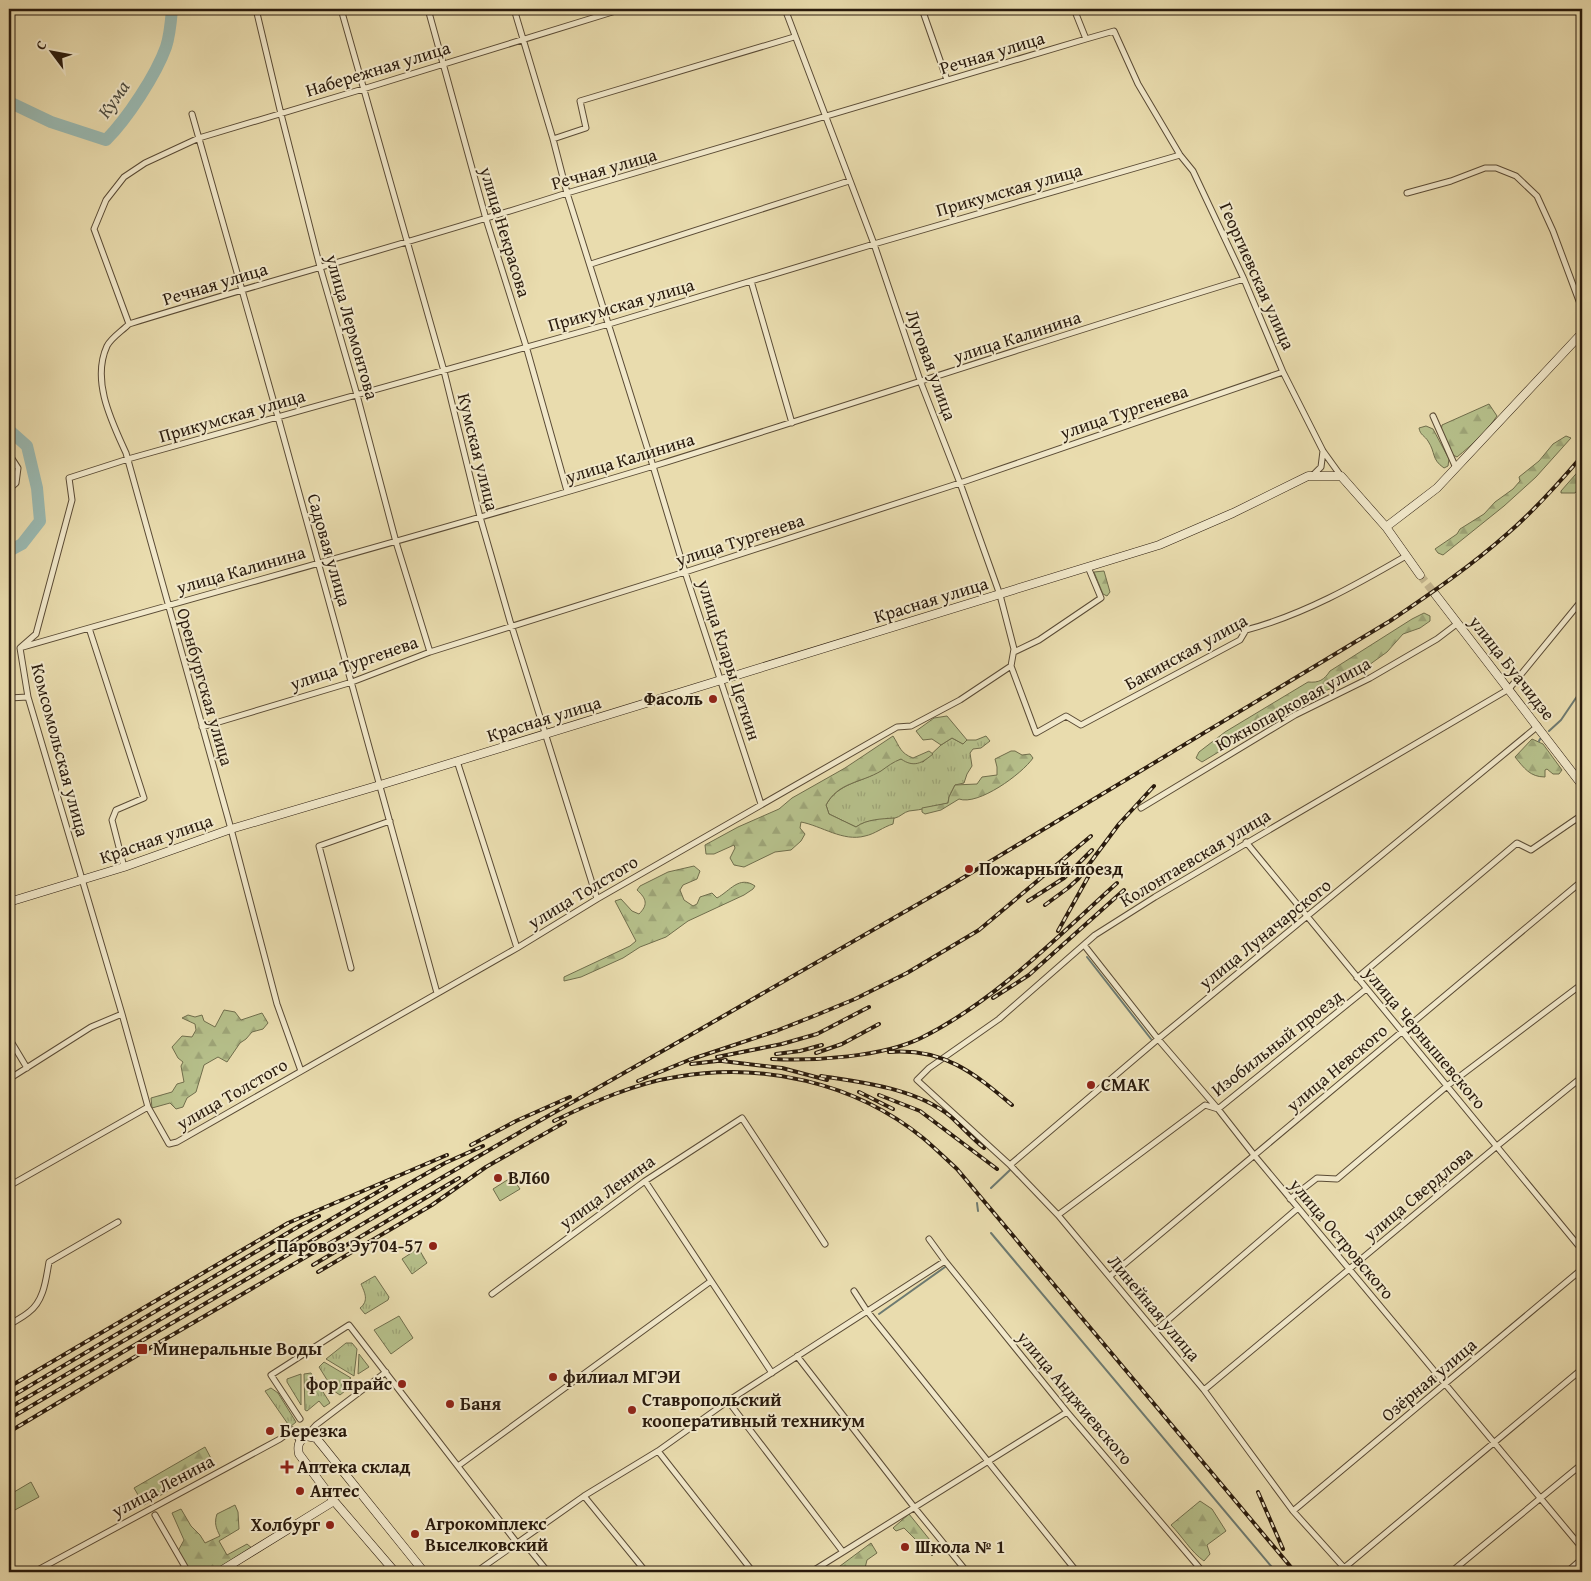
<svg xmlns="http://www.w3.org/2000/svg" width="1591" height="1581" font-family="'Gentium Book Plus',serif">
	<defs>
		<pattern id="grass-tufts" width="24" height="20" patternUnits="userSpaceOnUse" patternTransform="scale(1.25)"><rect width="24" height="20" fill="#b6c08b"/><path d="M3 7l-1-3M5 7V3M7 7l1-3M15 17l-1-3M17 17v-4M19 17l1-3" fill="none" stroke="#9da477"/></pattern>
		<pattern id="forest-firs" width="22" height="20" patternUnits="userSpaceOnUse" patternTransform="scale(1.25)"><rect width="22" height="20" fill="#b6c08b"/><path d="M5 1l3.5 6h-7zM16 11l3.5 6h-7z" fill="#9da477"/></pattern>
	</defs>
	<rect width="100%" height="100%" fill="#e9dcae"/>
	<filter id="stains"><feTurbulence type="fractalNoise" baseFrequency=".004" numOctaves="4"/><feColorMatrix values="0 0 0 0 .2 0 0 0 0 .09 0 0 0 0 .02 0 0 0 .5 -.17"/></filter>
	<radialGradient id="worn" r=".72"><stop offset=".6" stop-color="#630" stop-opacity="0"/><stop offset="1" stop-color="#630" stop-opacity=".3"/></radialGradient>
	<path fill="url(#grass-tufts)" stroke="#706e4c" d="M986,736L990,741L981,748L973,749L970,753L972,766L967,774L964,783L955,785L949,797L948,803C935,806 922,810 909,811C904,812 900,817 895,818C881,822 868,818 856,827L829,814L826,805C838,783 860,783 880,771C887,767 892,760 900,759C907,758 916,761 923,762L941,745L952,738L963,744L967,740H976Z
		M416,1250L420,1251L427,1263L412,1274L402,1259Z
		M375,1276L389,1297L388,1300L365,1314L360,1308C369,1301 365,1293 361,1284Z
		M399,1316L413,1338L391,1354L374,1330Z
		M346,1343H352L357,1349L354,1376L326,1359Z
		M359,1354L369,1367L358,1374Z
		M324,1362L351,1378L341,1385L345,1391L340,1395L334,1391L319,1367Z
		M311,1373L330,1403L324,1407L319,1401L307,1411L305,1410L304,1374Z
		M301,1374V1405L287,1382V1379Z
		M271,1388L278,1393L296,1422L290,1427L265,1391Z"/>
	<path fill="url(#forest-firs)" stroke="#706e4c" d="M1489,404L1497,416C1486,432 1472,445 1457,457L1453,455L1441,431L1442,425Z
		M1426,426L1433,429L1449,459L1448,466L1444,468C1431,459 1436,453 1428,441C1425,436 1420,435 1419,428Z
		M1566,436L1571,438L1536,477L1504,506L1443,555L1438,553L1435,549L1457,534L1460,529L1484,514L1495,502L1513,489L1520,481L1519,477L1539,461L1553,444Z
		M1582,467C1582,477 1583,485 1575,493H1561V491Z
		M1104,571L1110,592L1107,596L1103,594L1094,572Z
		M1424,613L1430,616V621L1420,628L1403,634L1387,652L1344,683L1308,698L1202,762L1196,758L1199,752L1225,732L1308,682C1319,683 1324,680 1330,671L1412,619Z
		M947,716L967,740L963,744L952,738L941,745L932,739L923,740L916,731L934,718Z
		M893,736C900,747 900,753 913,758L929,751L933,754C922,763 914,768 901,759C893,762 888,766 881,771C861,783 838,782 826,805L829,814L856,827C867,819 881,819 894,818L893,824C883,827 875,834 865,836C843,842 822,826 801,822L800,828L805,834L801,841L791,850L775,852L744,867L734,865L730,858L735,848L734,845L714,854H706L705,845L738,827L779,809L792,798L845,768Z
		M1532,739L1543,744L1562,770L1559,774H1553L1547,769L1545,770V777C1530,777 1524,768 1515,757Z
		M1011,751H1015L1022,755L1030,754L1033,758C1022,774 978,806 959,799L941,810L925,814L922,812V808L948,803L949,797L955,785L977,784L982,777L997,775V767L995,759Z
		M694,866L700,871L697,879L683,885L680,890L684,900L693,906L697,904L700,897L712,893L717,898C730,891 739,875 755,886L753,889L744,895L688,921L666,937L640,947L623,958L581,977L564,981V977L630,946L636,941L615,901L621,899L632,911L639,914C648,905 647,899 637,890L640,886L668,872Z
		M224,1010L235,1012L241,1020L262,1013L268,1023L263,1029L252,1032L246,1039L240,1043L227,1062L218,1057L204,1065L196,1092L187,1098L183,1107L176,1109L170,1103L152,1108L151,1098L172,1092L177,1084L184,1082L181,1066L183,1062L178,1058L172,1047L182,1036L192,1037L196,1030L195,1024L182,1018L188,1015L195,1017L202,1015L204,1021L215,1027Z
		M205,1447L214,1464L144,1505L134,1488Z
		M1200,1501L1212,1509L1226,1531L1207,1545L1210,1554L1204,1561C1191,1552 1182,1536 1171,1525Z
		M235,1505L238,1512L239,1529L219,1541L227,1555L247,1544L253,1549L216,1572H189L178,1551L184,1540L172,1513L181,1509L191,1526L200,1535L205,1543L220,1536C216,1528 214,1523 217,1514Z
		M909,1514L938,1550L932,1556L904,1528L896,1531L893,1528Z
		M871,1543L877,1553L867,1560L864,1572H854L853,1571L850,1572H832Z"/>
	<path fill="#b6c08b" stroke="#706e4c" d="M512,1177L520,1189L500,1201L493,1189Z
		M31,1482L39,1497L13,1511L9,1504V1495Z"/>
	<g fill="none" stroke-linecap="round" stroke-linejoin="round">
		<path stroke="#6d7a71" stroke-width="2" d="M1549,731L1561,720L1582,689
			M1539,741L1540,739
			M1087,957L1151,1039
			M991,1188L1010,1170
			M977,1203L978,1211
			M991,1233L1276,1572
			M879,1314L945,1267"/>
		<path stroke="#9abab3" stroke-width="12" d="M9,102L51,122L106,140C127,119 156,75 166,47C170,35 171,21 172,9
			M9,430L27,446L37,488L40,521L22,544L9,551"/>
		<path stroke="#c3b58e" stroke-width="8" stroke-dasharray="8 4" stroke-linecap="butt" d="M1420,575L1435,594"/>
		<g stroke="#5a4b35" stroke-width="7">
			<path id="street" d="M256,9L281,114L320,267L357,395L396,542L430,652
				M341,9L444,371L480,517L510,621L597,899
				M428,9L486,219L526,346L567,491
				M514,9L553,139L567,193L653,466L685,572L761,804
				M785,9L874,244L921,383L960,483L1000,595L1014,649L1011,666L1036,733L1066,716L1081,725L1240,640L1246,630C1303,615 1356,585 1406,556
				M922,9L947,80
				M1074,9L1086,39L1114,31L1138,84L1180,155L1193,171L1243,277L1283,372L1323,451L1341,476
				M192,114L278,417L437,993
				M553,139L586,128L580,101L794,37
				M1407,193L1451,181L1485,168H1496L1516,176L1537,196L1553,231L1582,309
				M591,264L849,181
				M751,281L792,423
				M129,324C274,279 422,240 567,193L1086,39
				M1433,416L1456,468
				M9,454L18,468L16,483L9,489
				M1312,476L1321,467L1323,451
				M89,628L144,798L116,810L112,820L124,867
				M23,647C234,586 447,529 657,465C853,404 1048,339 1244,279
				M1014,652L1039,640L1101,598L1088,567
				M1011,666L960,700L911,726L897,727L597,899L517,948L177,1142L169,1144L148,1107L122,1014L28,697L20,648L36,634L72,500L69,478L128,459L609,324L874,244L1180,155
				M9,698L28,697
				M202,727L352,682L430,652L685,572L960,483L1283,372
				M457,761L517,948
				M1141,808L1295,715L1370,678L1437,639L1458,623
				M1246,842L1582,1250
				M1084,945L1158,1039L1218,1109L1254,1155L1582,1548
				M351,968L319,846L390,821
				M1357,978L1517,843L1531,850L1582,815
				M9,1038L27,1068
				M301,1071L277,1004L231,829L126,453C112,422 91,381 107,346C111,338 122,331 129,324L94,229L106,200L124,177L145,163L199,138L363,89L622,9
				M9,1079L91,1027L122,1014
				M1010,1165L1158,1039L1538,726
				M645,1181L772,1373
				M9,1186L148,1107
				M1290,1199L1317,1178L1337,1179L1447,1086L1582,984
				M1058,1215L1205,1105L1218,1109L1366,989
				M929,1239L945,1261L1067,1412L1203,1572
				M1110,1276L1582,881
				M854,1291L867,1311L1077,1572
				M492,1294L645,1181L742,1118L825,1244
				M9,1325C15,1321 23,1317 29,1312C44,1301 46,1279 49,1262L118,1222
				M1155,1331L1298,1208
				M797,1356L914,1507L967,1572
				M1204,1390L1497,1146L1582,1077
				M728,1401L843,1552
				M300,1419L271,1375L349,1325L517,1543L530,1550L548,1572
				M306,1436L316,1425L386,1372
				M658,1451L753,1572
				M458,1466L711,1281
				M584,1496L646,1572
				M1293,1511L1582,1269
				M155,1515L188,1572
				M1344,1568L1582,1369
				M34,1572L280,1439L292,1430L300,1441
				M476,1572L584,1496L658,1451L728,1401L945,1261
				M811,1572L1067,1412
				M1348,1572L1293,1511L1204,1390L1058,1215L1010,1165L917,1080L929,1068L999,1019L1095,935L1155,897L1509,689L1582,600
				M1451,1572L1582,1464
				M1567,1572L1582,1559"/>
		</g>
		<g stroke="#2a1b0d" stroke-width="9">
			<path id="secondary" d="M1386,527L1437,488L1582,333
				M1435,594L1582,785
				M9,902L124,867L231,829L380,785L1159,545L1233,513L1308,476H1341L1386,527L1420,575
				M219,1572L334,1501
				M395,1572L334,1501L299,1454C297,1445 299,1441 306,1436L316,1438L321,1444L424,1572"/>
		</g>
		<use href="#street" stroke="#f1e8ca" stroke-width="5"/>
		<use href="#secondary" stroke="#f1e8ca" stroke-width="8"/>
		<g stroke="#2a1b0d" stroke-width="4">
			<path id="rail" d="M1028,901L1064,878L1092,850
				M1045,905L1068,888L1078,879L1119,824L1154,786
				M1058,931L1092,870
				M993,998L1029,975L1124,890
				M889,1052C943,1048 973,1072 1012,1105
				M816,1053L842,1044L879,1024
				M776,1054L800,1051L822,1045
				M717,1057L782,1044L817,1034L869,1007
				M772,1059C815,1061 882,1057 921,1038C994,1002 1057,937 1117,883
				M722,1061L782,1068L827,1080
				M691,1064L726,1060
				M821,1076C864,1083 915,1088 950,1116C961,1126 972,1138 984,1148
				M638,1081L689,1060L776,1031L814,1016L855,999L907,973L979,930L1091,836
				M859,1092L893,1109
				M879,1095L920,1111L997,1169
				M554,1121C591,1103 635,1083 676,1077C762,1062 854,1082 923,1138C935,1148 946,1159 957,1169L1295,1572
				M471,1145L516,1121L570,1097
				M313,1265L459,1178
				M318,1272L432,1205L486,1167L565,1122
				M9,1387L288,1223L447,1155
				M9,1398L301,1225L319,1216
				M9,1408L386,1187
				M9,1419L415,1180L445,1163L483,1146
				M9,1432L143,1352L527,1128L666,1049L946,888L1390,621C1430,594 1471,566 1507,534C1535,510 1559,483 1582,456
				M1258,1492L1283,1549"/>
		</g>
		<use href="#rail" stroke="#f1e8ca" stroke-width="2" stroke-dasharray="5.5" stroke-linecap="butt"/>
	</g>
	<g fill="#8f2418" stroke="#f1e8ca" stroke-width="2">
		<circle cx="713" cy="699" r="5"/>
		<circle cx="969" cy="869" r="5"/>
		<circle cx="1091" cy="1085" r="5"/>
		<circle cx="498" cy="1178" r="5"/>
		<circle cx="433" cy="1246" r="5"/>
		<rect x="136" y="1343" width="12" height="12" rx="2.5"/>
		<circle cx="553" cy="1377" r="5"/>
		<circle cx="402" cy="1384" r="5"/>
		<circle cx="450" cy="1404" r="5"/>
		<circle cx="632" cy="1410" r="5"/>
		<circle cx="270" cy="1431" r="5"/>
		<path d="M284.5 1459.5h5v5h5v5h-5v5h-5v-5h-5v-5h5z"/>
		<circle cx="300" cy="1491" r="5"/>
		<circle cx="330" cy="1525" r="5"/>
		<circle cx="415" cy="1534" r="5"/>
		<circle cx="905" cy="1547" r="5"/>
	</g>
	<g text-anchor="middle" stroke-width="4" stroke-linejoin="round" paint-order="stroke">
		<g font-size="18" fill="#2a1b0d" stroke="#f1e8ca">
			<text transform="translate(992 53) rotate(-17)" y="6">Речная улица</text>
			<text transform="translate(378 69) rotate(-17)" y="6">Набережная улица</text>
			<text transform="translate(604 169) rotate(-16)" y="6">Речная улица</text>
			<text transform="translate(1009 190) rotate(-16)" y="6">Прикумская улица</text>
			<text transform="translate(505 232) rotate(73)" y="6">улица Некрасова</text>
			<text transform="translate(1257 276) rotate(66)" y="6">Георгиевская улица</text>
			<text transform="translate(215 284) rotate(-17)" y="6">Речная улица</text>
			<text transform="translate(621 305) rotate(-16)" y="6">Прикумская улица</text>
			<text transform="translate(352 327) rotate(74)" y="6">улица Лермонтова</text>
			<text transform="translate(1017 337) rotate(-18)" y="6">улица Калинина</text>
			<text transform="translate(931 365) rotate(70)" y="6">Луговая улица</text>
			<text transform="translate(1124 412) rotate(-19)" y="6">улица Тургенева</text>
			<text transform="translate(232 416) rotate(-16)" y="6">Прикумская улица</text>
			<text transform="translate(478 452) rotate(76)" y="6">Кумская улица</text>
			<text transform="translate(630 458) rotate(-17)" y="6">улица Калинина</text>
			<text transform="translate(740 540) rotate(-18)" y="6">улица Тургенева</text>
			<text transform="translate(329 550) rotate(74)" y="6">Садовая улица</text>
			<text transform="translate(241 570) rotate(-16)" y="6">улица Калинина</text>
			<text transform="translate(931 600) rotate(-17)" y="6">Красная улица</text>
			<text transform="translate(1186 652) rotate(-29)" y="6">Бакинская улица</text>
			<text transform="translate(729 660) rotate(72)" y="6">улица Клары Цеткин</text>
			<text transform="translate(354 663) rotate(-19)" y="6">улица Тургенева</text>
			<text transform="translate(1512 668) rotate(52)" y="6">улица Буачидзе</text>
			<text transform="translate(205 687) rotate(74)" y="6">Оренбургская улица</text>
			<text transform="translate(1293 704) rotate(-29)" y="6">Южнопарковая улица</text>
			<text transform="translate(544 719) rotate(-17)" y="6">Красная улица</text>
			<text transform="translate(60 750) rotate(75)" y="6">Комсомольская улица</text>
			<text transform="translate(156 839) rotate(-19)" y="6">Красная улица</text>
			<text transform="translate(1195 858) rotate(-31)" y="6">Колонтаевская улица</text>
			<text transform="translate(583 892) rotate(-31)" y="6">улица Толстого</text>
			<text transform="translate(1265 934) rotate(-39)" y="6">улица Луначарского</text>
			<text transform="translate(1425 1038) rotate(50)" y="6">улица Чернышевского</text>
			<text transform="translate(1277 1043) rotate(-38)" y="6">Изобильный проезд</text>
			<text transform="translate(1337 1068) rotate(-40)" y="6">улица Невского</text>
			<text transform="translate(232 1094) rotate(-30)" y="6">улица Толстого</text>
			<text transform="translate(607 1192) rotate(-36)" y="6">улица Ленина</text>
			<text transform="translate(1418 1194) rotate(-40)" y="6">улица Свердлова</text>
			<text transform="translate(1342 1239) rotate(50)" y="6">улица Островского</text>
			<text transform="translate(1154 1308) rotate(50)" y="6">Линейная улица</text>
			<text transform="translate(1429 1380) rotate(-40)" y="6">Озёрная улица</text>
			<text transform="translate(1075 1398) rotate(50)" y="6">улица Анджиевского</text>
			<text transform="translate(163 1486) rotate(-28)" y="6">улица Ленина</text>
		</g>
		<g font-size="18" font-weight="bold" fill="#2a1b0d" stroke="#f1e8ca" text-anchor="start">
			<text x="703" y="705" text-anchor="end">Фасоль</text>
			<text x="979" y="875">Пожарный поезд</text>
			<text x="1101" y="1091">СМАК</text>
			<text x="508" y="1184">ВЛ60</text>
			<text x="423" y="1252" text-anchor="end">Паровоз Эу704-57</text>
			<text x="153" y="1355">Минеральные Воды</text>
			<text x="563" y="1383">филиал МГЭИ</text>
			<text x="392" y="1390" text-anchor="end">фор прайс</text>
			<text x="642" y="1406">Ставропольский<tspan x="642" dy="21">кооперативный техникум</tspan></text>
			<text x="460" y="1410">Баня</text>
			<text x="280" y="1437">Березка</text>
			<text x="297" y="1473">Аптека склад</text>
			<text x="310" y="1497">Антес</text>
			<text x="425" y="1530">Агрокомплекс<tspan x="425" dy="21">Выселковский</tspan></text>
			<text x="320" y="1531" text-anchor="end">Холбург</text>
			<text x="915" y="1553">Школа № 1</text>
		</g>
		<g font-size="19" font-style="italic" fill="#4c4b3f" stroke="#f1e8ca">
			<text transform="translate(113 99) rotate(-55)" y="7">Кума</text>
		</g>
	</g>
	<rect width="1591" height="1581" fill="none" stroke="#e9dcae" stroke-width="30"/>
	<rect x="10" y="10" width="1571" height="1561" fill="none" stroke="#2a1b0d" stroke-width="2.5"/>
	<rect x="15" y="15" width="1561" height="1551" fill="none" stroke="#2a1b0d"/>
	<g transform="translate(52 52) rotate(302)" stroke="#f1e8ca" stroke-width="4" paint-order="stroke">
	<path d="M0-4L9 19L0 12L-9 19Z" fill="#2a1b0d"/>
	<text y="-8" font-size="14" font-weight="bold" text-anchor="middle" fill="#2a1b0d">С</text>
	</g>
	<rect width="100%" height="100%" filter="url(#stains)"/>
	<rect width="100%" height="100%" fill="url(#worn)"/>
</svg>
